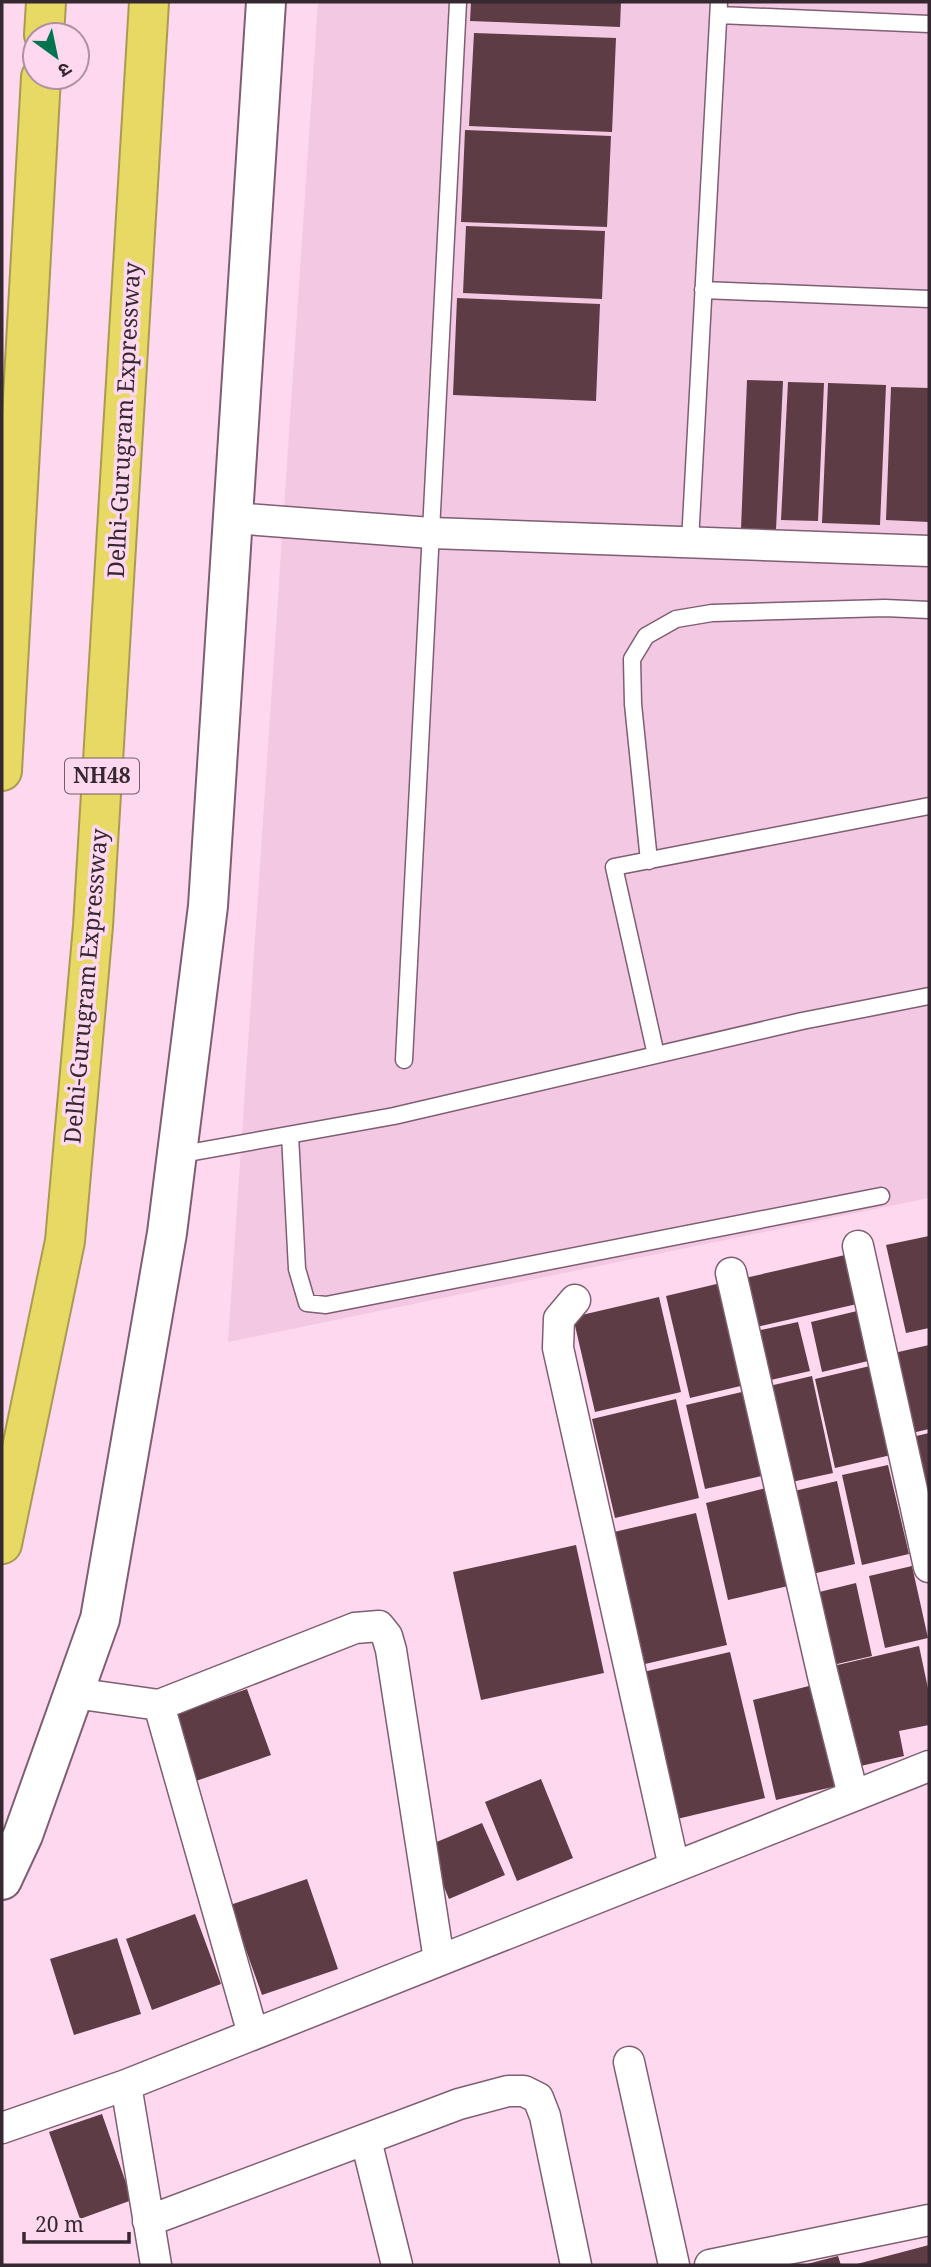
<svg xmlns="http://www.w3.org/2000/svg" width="931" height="2267" font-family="'Noto Serif','Noto Sans Devanagari',serif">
	<rect width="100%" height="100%" fill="#fed8ee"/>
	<path fill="#f3c8e2" d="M318,2H929V1198L228,1342Z"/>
	<path fill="#5e3c45" d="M471,2H621L620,27L470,21Z
		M474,33L616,38L612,132L469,126Z
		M465,130L611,136L607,227L461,222Z
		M466,226L605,231L602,299L463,293Z
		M457,298L600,304L596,401L453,395Z
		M747,380L783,381L776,530L741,529Z
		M788,382L824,383L818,521L781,520Z
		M828,383L886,385L880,525L822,523Z
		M891,387L929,388V522L886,520Z
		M929,1236V1328L906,1333L886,1245Z
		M845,1255L857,1304L756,1327L745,1278Z
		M725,1282L749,1384L690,1398L666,1296Z
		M659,1297L681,1392L595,1412L573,1317Z
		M857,1311L868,1361L822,1372L811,1322Z
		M798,1322L810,1371L762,1382L751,1332Z
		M929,1345V1429L912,1433L894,1353Z
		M870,1366L891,1455L835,1468L815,1379Z
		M812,1376L833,1473L787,1483L765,1387Z
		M746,1391L766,1475L705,1489L686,1405Z
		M676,1399L699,1498L615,1518L592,1419Z
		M929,1433V1508L912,1437Z
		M888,1465L909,1554L862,1565L842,1475Z
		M837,1481L855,1564L808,1575L790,1492Z
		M774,1486L797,1584L728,1600L706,1503Z
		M696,1513L727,1645L645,1664L614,1532Z
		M576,1545L604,1673L481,1700L453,1572Z
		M912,1566L928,1638L885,1648L869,1576Z
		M856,1583L872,1656L824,1667L807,1595Z
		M919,1646L929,1693V1725L899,1731L904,1756L852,1768L829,1667Z
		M730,1652L765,1798L677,1819L643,1672Z
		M813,1685L837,1786L776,1800L753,1700Z
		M247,1689L271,1755L196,1781L173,1715Z
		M541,1779L573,1858L517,1881L485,1802Z
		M482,1823L505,1875L449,1899L427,1846Z
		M307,1879L338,1969L262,1995L230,1905Z
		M195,1914L221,1984L152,2010L126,1939Z
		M117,1938L141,2014L74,2035L50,1959Z
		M102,2114L132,2200L80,2219L49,2132Z
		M929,2245V2265H857V2264Z
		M838,2256L841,2265H807V2264Z"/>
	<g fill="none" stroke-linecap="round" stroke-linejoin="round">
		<g stroke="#7e5e71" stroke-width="19">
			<path id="lane" d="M719,15L929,24
				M703,290L929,299
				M690,542L719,2
				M649,861L633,704L632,659L646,636L676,619L712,613L885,608L929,610
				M656,1055L614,867L929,806
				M404,1060L458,2
				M290,1135L297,1269L307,1303L326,1305L881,1196
				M177,1155L394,1116L802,1021L929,996"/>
		</g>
		<g stroke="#7e5e71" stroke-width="33">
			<path id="street" d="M233,518L431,533L929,551
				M858,1246L929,1567
				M731,1273L823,1676L853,1795
				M575,1300L559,1319L558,1348L674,1867
				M74,1693L159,1705L355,1628L379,1626L387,1636L391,1650L439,1960
				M159,1705L253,2034
				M629,2062L674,2265
				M126,2085L156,2265
				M2,2128L126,2085L929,1766
				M366,2140L397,2265
				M148,2221L459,2104L508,2091H524L538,2098L545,2116L576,2265
				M710,2265L929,2220"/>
		</g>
		<g stroke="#7e5e71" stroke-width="42">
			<path id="secondary" d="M2,1880L23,1835L100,1619L167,1233L208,906L266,2"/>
		</g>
		<g stroke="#a99b52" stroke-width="42">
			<path id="highway" d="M44,35L46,2
				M2,771L41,77
				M2,1544L65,1241L93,926L149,2"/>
		</g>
		<use href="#lane" stroke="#fff" stroke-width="16"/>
		<use href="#street" stroke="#fff" stroke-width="30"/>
		<use href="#secondary" stroke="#fff" stroke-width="38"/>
		<use href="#highway" stroke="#e7d964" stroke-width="38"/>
	</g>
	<g text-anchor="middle" stroke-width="7" stroke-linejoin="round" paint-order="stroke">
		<rect fill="#fed8ee" stroke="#725d6a" stroke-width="2" x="65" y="758.5" width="74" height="35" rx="5"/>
		<g font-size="21" font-weight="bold" fill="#362831">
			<text x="102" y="783">NH48</text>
		</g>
		<g font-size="23" fill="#362831" stroke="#fed8ee">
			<text transform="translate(124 420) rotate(-87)" y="8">Delhi-Gurugram Expressway</text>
			<text transform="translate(86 986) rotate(-85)" y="8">Delhi-Gurugram Expressway</text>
		</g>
	</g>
	<rect width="931" height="2267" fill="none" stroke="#362831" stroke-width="7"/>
	<g transform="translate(56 56) rotate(147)"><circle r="33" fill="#fed8ee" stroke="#ae92a2" stroke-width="2"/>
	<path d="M0-5L12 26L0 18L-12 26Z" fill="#00744e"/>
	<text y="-10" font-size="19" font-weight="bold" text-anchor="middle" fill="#362831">उ</text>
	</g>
	<path d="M24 2232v10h105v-10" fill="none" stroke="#362831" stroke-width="3.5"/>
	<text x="35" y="2232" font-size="21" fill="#362831" stroke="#fed8ee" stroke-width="5" paint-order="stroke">20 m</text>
</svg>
